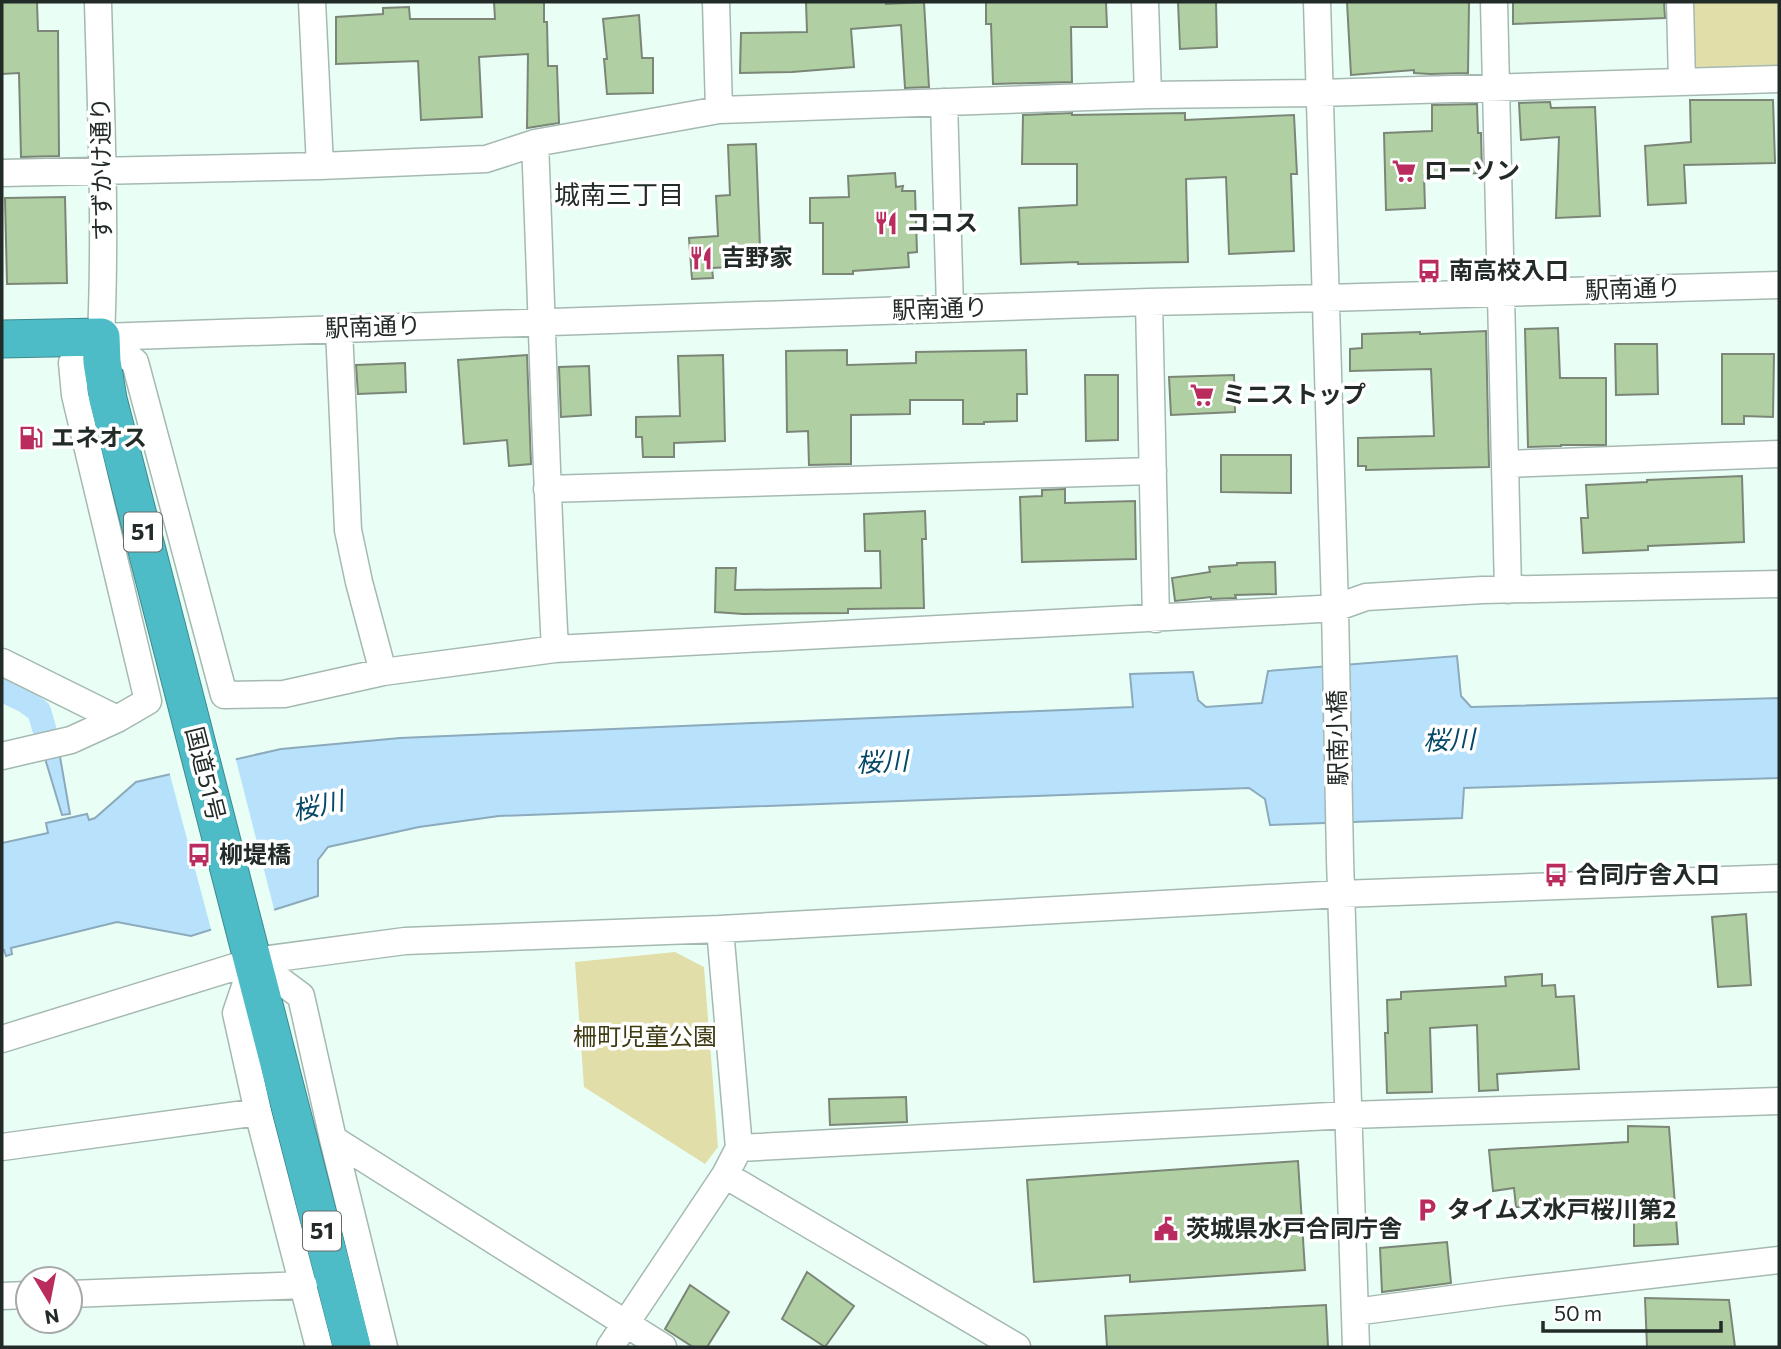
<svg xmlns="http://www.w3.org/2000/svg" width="1781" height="1349" font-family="Commissioner,'Noto Sans JP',sans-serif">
	<rect width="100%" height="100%" fill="#e9fff6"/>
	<path fill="#e2dea9" d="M1691,2H1779V68L1700,72L1693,65Z
		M675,952L704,967L718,1147L705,1164L584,1087L575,962Z"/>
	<path fill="#b8e1fb" stroke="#8baabc" stroke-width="2" d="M1457,656L1461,696L1471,707L1779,698V778L1464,788L1462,818L1270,825L1265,799L1249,788L499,816L419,827L328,847L318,860V896L191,936L117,922L11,948L12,954L6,956L4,950H2V843L48,833L46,823L87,814L89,820L95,818L136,782L281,749L400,738L1133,707L1130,674L1193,672L1198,700L1206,707L1262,703L1268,671Z
		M30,695L46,709L59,751L70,814L62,815L32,715L20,707Z"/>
	<path fill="#e9fff6" d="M235,756L275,913L212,933L169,771Z"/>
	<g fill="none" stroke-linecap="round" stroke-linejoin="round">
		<path stroke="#b8e1fb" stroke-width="24" d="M2,690L25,701L39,711L44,728"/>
	</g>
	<path fill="#b0d0a4" stroke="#7b8677" stroke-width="2" d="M2,2H37L38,31H58L59,156L21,157L19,73L2,74Z
		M494,2H544V22H547L548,66H557L559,123L527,128L528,54L479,57L482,117L421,120L418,61L336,64V17L383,14V8L409,7L410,19H495Z
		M806,2H886V4L924,2L929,87L905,88L901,25L851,29L854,67L792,72L740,73L741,33L807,32Z
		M986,2H1106L1107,27H1071L1072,82L993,84L991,24H986Z
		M1178,2H1216L1217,47L1180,49Z
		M1347,2H1469L1468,73L1430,74L1414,73V70L1351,75Z
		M1513,2H1664L1665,18L1513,24Z
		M639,15L642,58H653V93L607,94L604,59H607L603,19Z
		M1690,100H1773L1775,163L1684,165L1686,203L1648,205L1645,146L1691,142Z
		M1550,102L1551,108L1595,107L1600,216L1556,218L1559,137L1521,140L1519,103Z
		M1477,104L1478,133H1481L1482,173L1424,175L1425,208L1386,210L1384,133L1432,131V105Z
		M1072,113V115L1185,113V120L1294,115L1297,174H1291L1294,251L1229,254L1226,177L1186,179L1188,262L1078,264V262L1021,264L1019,208L1077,205V164H1022L1023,115Z
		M756,144L760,248H750V266L712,268L713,278L692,279L689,238L718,236L716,196L730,195L728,145Z
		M895,173L896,187L903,186L902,191H915L917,252L908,253L909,267L853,271V274H823V223H810V198L849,197L848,176Z
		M65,197L67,283L7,284L5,198Z
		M1558,328L1560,378H1606V445H1561V446L1528,447L1525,329Z
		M1486,331L1489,467L1366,470V466H1358V438L1434,436L1431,369L1350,371V349L1362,348V334L1420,332V334Z
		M1615,344H1657L1658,394L1616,395Z
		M847,350V365L916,363V352L1026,350L1027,394H1017V421L984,422V424H963V400H910V414L851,415V464L809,465L808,431L787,432L786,351Z
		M1722,354H1774L1773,417L1744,416V424H1722Z
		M527,355L531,464L509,466L507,440L464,444L458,360Z
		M723,355L725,441L674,443V457H643L642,437H636V417L680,416L678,356Z
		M405,363L406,392L358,394L356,365Z
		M589,366L591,415L561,417L559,367Z
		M1085,375H1118V440L1086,441Z
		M1234,375L1235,412L1171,415L1169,377Z
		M1221,455H1291V493L1221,492Z
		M1742,476L1744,542L1648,546V550L1583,553L1581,518H1588L1586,485L1647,482V480Z
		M1065,489V503L1135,501L1136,559L1022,562L1020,497L1042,496V490Z
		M925,511L926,539H922L924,608L848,609V613L743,614L715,612L716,568H736L735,590L881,588L880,551H865L864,514Z
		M1275,562L1276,594L1235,595L1236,598L1211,599V597L1175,601L1172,578L1210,572L1209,567L1237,565V563Z
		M1746,914L1751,985L1718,987L1712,917Z
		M1542,974V986L1555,985L1556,997L1574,996L1579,1069L1497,1074L1498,1090L1479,1091L1477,1025L1430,1028L1432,1092L1387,1093L1385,1033H1388L1387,1000L1401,999V992L1506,986L1505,977Z
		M906,1097L907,1122L830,1125L829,1099Z
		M1628,1126L1669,1127L1678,1244L1634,1246V1204L1516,1207L1514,1188L1493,1191L1489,1150L1628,1142Z
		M1298,1161L1305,1270L1130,1282V1275L1034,1282L1027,1180Z
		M1447,1242L1451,1283L1382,1292L1380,1248Z
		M807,1272L854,1306L825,1347L782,1319Z
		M690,1285L729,1312L707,1347H693L665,1329Z
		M1645,1298L1729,1300L1735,1347H1647Z
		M1326,1305L1328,1347H1107L1105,1316Z"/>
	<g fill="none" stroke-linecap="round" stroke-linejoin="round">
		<g stroke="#a5b9b1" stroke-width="29">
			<path id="minor" d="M98,2C101,113 106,225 101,337
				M312,2L320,166
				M716,2L719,110
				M1145,2L1148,95
				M1317,2L1335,608L1340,859L1356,1347
				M1494,2L1508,590
				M1680,2L1682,82
				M944,102L950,308
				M535,143C542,312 546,481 555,649
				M2,173L320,166L486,159L535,143L719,110L1148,95L1320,93L1779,79
				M1149,302L1156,619
				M339,329L348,530L359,582L383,672
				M101,337L135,362L224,695L284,694L383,672L555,649L1320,609L1335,608L1366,597L1482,590L1779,584
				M101,337L1149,302L1326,298L1779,285
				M1506,464L1779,454
				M547,489L1153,471
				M2,662L117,719
				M2,756L71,740L117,719L148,701L75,395L72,363L101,337
				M254,961L301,996L333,1139L384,1347
				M253,963L236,1013L258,1112L319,1347
				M2,1039L254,961L405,941L720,929L1341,894L1779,878
				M333,1139L663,1347
				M2,1147L258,1112
				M739,1148L1349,1115L1779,1101
				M725,1175L1017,1347
				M70,1294L304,1285
				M2,1296L28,1295
				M1355,1312L1504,1292L1779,1260
				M610,1347L725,1175L739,1148L720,929"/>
		</g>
		<g stroke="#3f898f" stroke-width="39">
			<path id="highway" d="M2,339L101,337L102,362L108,399L352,1347"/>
		</g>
		<use href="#minor" stroke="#fff" stroke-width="26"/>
		<use href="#highway" stroke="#4ebcc7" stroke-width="37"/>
	</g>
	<defs>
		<g id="supermarket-bare" transform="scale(1.89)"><path d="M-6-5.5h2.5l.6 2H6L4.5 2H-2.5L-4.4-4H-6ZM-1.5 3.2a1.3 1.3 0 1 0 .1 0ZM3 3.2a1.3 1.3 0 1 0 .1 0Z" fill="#ba2c5e" stroke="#fff" stroke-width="2.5" paint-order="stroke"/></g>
		<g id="restaurant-bare" transform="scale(1.89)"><path d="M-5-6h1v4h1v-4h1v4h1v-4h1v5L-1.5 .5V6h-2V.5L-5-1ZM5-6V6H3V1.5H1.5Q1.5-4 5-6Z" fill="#ba2c5e" stroke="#fff" stroke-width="2.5" paint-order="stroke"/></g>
		<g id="bus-bare" transform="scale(1.89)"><path d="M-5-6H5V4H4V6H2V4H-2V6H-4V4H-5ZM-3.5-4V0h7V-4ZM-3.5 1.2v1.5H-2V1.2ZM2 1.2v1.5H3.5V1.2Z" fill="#ba2c5e" stroke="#fff" stroke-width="2.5" paint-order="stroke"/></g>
		<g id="fuel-bare" transform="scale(1.89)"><path d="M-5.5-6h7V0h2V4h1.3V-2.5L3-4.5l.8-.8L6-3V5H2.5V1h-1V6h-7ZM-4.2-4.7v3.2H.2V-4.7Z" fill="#ba2c5e" stroke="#fff" stroke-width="2.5" paint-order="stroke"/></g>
		<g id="parking-bare" transform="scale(1.89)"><path d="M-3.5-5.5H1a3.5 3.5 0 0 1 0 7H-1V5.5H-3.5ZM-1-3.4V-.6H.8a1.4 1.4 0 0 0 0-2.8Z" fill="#ba2c5e" stroke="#fff" stroke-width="2.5" paint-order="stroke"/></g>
		<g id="civic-bare" transform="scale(1.89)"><path d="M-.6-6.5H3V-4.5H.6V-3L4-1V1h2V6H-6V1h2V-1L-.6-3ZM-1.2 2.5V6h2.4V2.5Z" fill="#ba2c5e" stroke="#fff" stroke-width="2.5" paint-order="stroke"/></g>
	</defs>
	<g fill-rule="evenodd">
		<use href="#supermarket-bare" x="1404" y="171"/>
		<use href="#restaurant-bare" x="886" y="223"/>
		<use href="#restaurant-bare" x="701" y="258"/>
		<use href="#bus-bare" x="1429" y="271"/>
		<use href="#supermarket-bare" x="1202" y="395"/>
		<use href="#fuel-bare" x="31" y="438"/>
		<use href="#bus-bare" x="199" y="855"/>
		<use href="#bus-bare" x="1556" y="875"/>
		<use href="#parking-bare" x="1427" y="1210"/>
		<use href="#civic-bare" x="1166" y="1229"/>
	</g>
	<g text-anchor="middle" stroke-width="7" stroke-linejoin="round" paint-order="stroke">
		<g fill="#fff" stroke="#656b68" stroke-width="2">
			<rect x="124" y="512.5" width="38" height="39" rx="5"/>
			<rect x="303" y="1211.5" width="38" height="39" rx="5"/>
		</g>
		<g font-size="23" font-weight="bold" fill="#232b28">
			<text x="143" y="540">51</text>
			<text x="322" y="1239">51</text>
		</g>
		<g font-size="24" fill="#232b28" stroke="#fff">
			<text transform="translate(102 169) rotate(-91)" y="8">すずかけ通り</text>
			<text transform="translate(1633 289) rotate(-2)" y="8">駅南通り</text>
			<text transform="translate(940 309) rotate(-2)" y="8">駅南通り</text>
			<text transform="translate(373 327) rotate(-2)" y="8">駅南通り</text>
			<text transform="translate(1338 738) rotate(-91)" y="8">駅南小橋</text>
			<text transform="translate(205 774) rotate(76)" y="8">国道51号</text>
		</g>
		<g font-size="24" font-weight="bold" fill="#232b28" stroke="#fff" text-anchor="start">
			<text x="1424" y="179">ローソン</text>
			<text x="906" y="231">ココス</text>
			<text x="721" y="266">吉野家</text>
			<text x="1449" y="279">南高校入口</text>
			<text x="1222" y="403">ミニストップ</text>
			<text x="51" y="446">エネオス</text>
			<text x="219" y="863">柳堤橋</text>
			<text x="1576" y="883">合同庁舎入口</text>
			<text x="1447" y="1218">タイムズ水戸桜川第2</text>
			<text x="1186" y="1237">茨城県水戸合同庁舎</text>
		</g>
		<g font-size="24" fill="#3f3b12" stroke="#fff">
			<text x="645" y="1045">柵町児童公園</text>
		</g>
		<g font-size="26" fill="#232b28" stroke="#fff">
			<text x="619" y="204">城南三丁目</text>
		</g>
		<g font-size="26" font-style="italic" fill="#044766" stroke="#fff">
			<text transform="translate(1449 740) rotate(-2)" y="9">桜川</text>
			<text transform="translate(882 762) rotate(-3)" y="9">桜川</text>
			<text transform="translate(318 806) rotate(-13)" y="9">桜川</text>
		</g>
	</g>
	<rect width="1781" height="1349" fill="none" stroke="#232b28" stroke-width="7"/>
	<g transform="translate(49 1300) rotate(170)"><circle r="33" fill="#ffffff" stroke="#a7aaa9" stroke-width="2"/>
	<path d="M0-5L12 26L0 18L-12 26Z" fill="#ba2c5e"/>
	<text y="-10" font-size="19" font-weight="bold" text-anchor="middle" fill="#232b28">N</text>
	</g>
	<path d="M1543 1321v10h178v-10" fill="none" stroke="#232b28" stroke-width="3.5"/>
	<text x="1554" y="1321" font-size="21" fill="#232b28" stroke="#ffffff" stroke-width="5" paint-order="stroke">50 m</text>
</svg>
